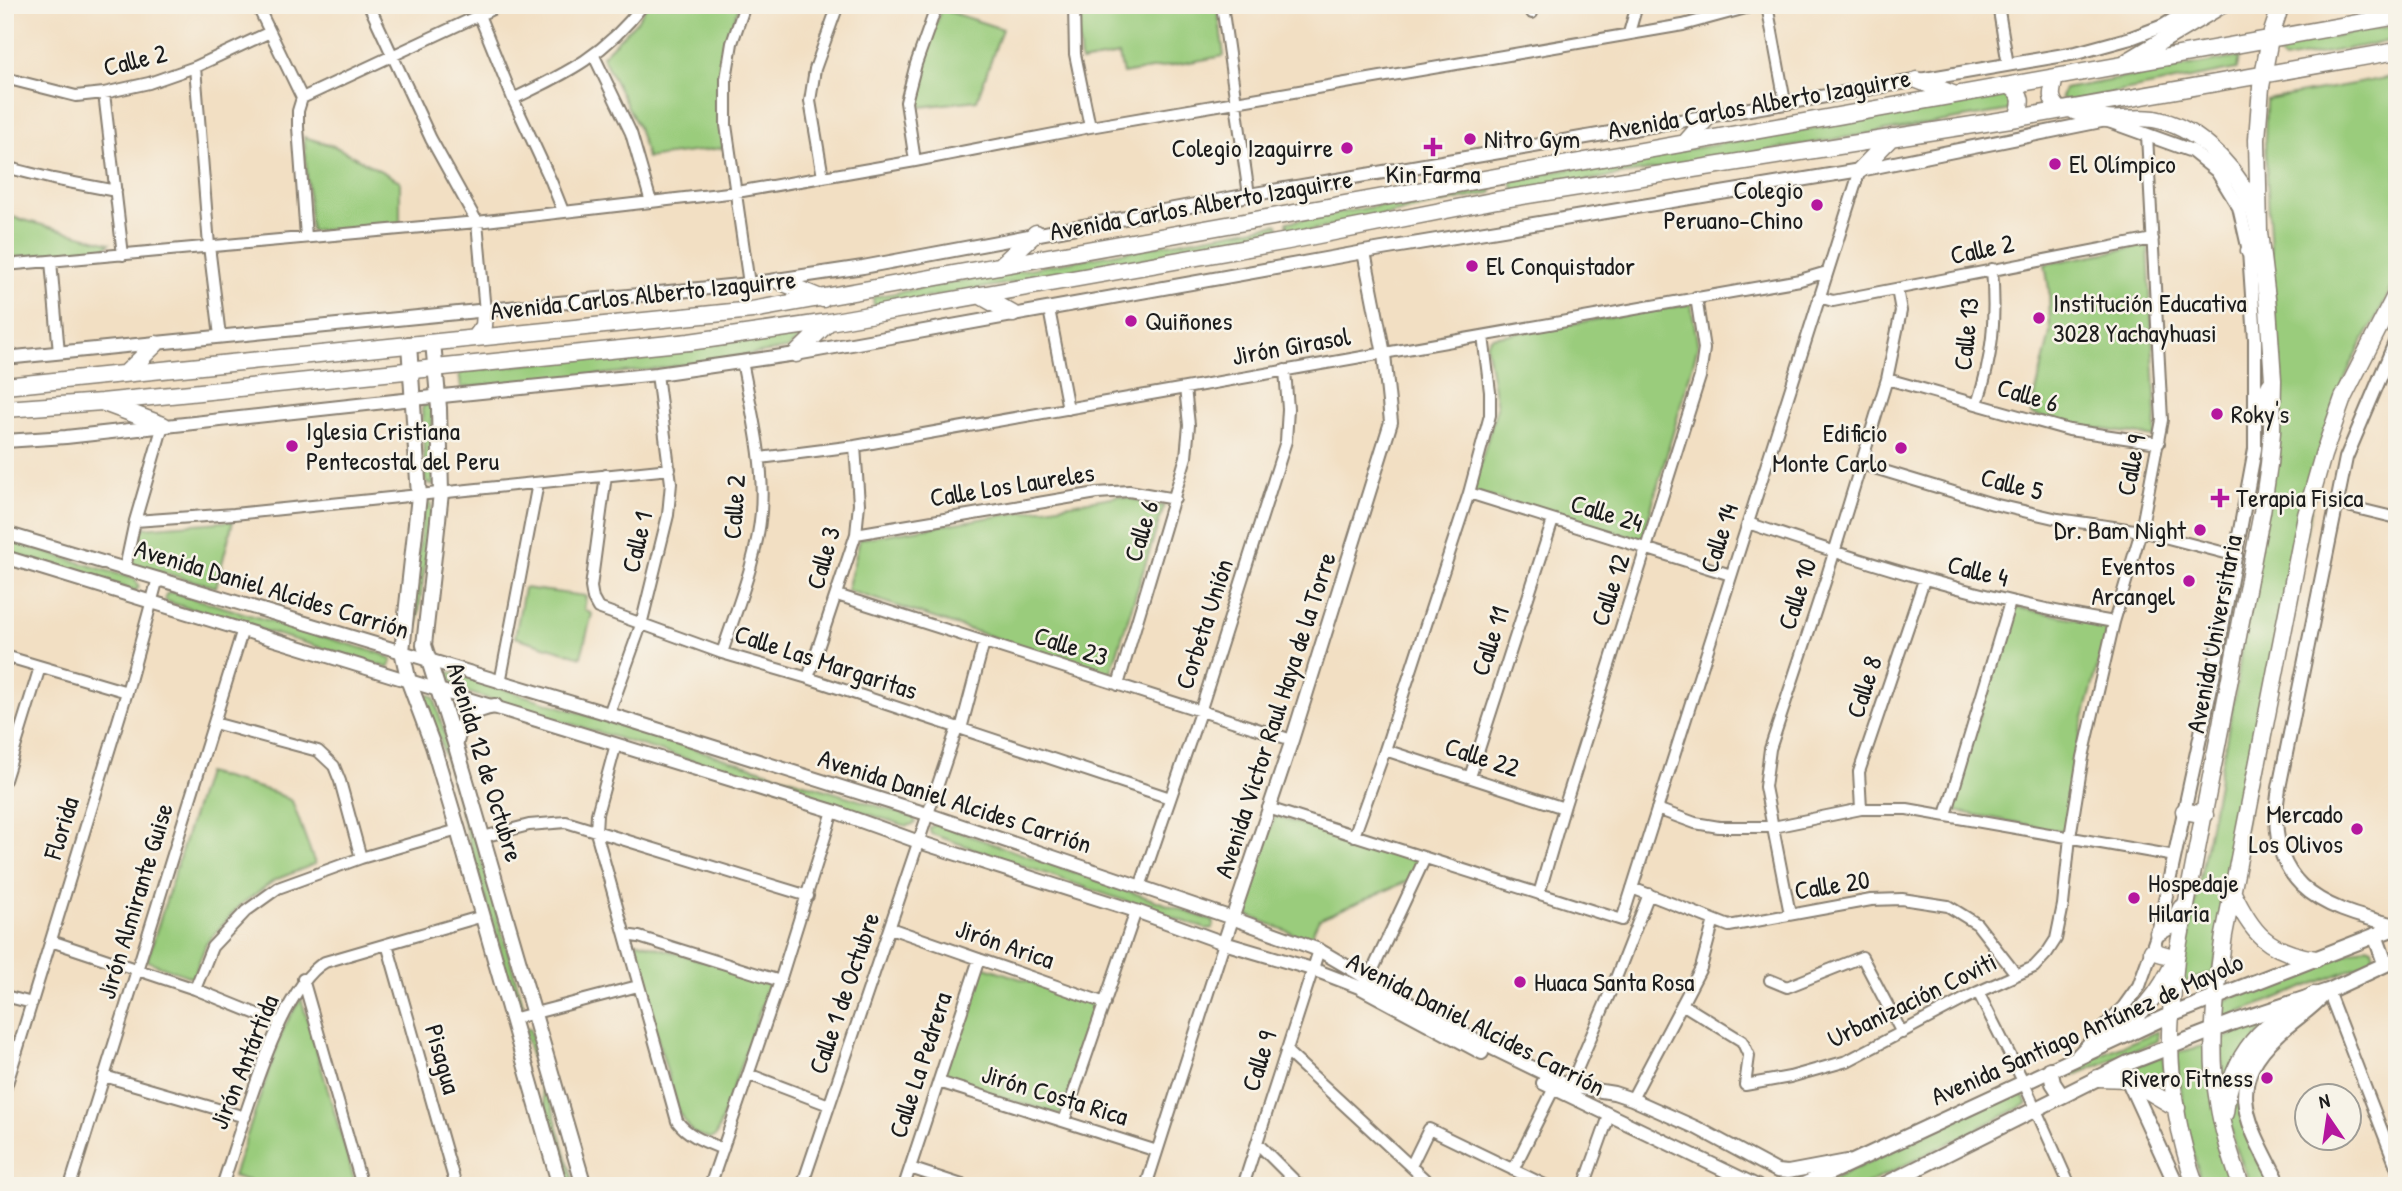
<svg xmlns="http://www.w3.org/2000/svg" width="2402" height="1191" font-family="'Patrick Hand',sans-serif">
	<rect width="100%" height="100%" fill="#f7f3e8"/>
	<filter id="ink" filterUnits="userSpaceOnUse"><feTurbulence type="fractalNoise" baseFrequency=".0143" numOctaves="2"/><feDisplacementMap in="SourceGraphic" scale="14" xChannelSelector="R" yChannelSelector="G"/><feConvolveMatrix kernelMatrix="1 2 1 2 8 2 1 2 1" color-interpolation-filters="sRGB"/></filter>
	<filter id="wash" filterUnits="userSpaceOnUse"><feTurbulence type="fractalNoise" baseFrequency=".00686" numOctaves="4" result="noise"/><feDisplacementMap in="SourceGraphic" scale="28" xChannelSelector="R" yChannelSelector="G"/><feGaussianBlur stdDeviation="1.57" result="paint"/><feColorMatrix in="noise" values="0 0 0 0 0 0 0 0 0 0 0 0 0 0 0 0 0 1.4 0 .05"/><feComposite in="paint" operator="in"/></filter>
	<g filter="url(#wash)">
		<rect width="100%" height="100%" fill="#f2dfc3"/>
		<path fill="#9acc7c" stroke="#5b744c" stroke-width="2" d="M647,5H739C723,55 717,96 723,148L647,158L638,127L602,56L637,21Z
			M1080,5H1200L1218,9L1224,56L1123,74L1119,55L1081,62L1077,22Z
			M941,9L1002,29L977,100L912,108L915,87Z
			M2397,25V40L2284,60L2276,53L2282,46Z
			M2239,57L2237,69L2067,102L2061,97L2064,89Z
			M2397,76V279L2352,362L2333,406L2213,972L2180,983L2237,683L2276,347L2265,141L2266,100Z
			M2007,96L2010,97L2013,103L2011,110L1513,193L1514,188L1509,179Z
			M304,137L334,146L400,181V225L311,231Z
			M1491,186L1492,193L1289,235L1287,222Z
			M5,215L110,243L104,250L5,258Z
			M1278,224L1281,236L874,307L873,297Z
			M2148,245L2156,415L2155,437L2073,425L2031,414L2050,333L2049,289L2045,264Z
			M1691,304L1698,346L1642,540L1472,492L1497,407L1486,344L1492,337Z
			M808,332L787,349L657,369L461,388L459,372Z
			M425,403L431,405L432,408L435,482L433,485L427,483L425,480L422,409Z
			M1118,496L1164,506L1110,675L847,590L860,539Z
			M424,501H430L432,512L416,633L412,636L410,634Z
			M233,521L216,587L130,564L140,528Z
			M5,540L135,579L139,587L135,591L5,552Z
			M524,588L586,596L584,610L592,614L581,657L515,637Z
			M172,592L382,654L392,660L389,668L168,602L165,599L166,594Z
			M2013,607L2109,625L2081,729L2066,832L1949,810Z
			M446,671L913,817L916,823L907,826L456,689Z
			M430,695L434,697L523,1004L519,1006L516,1004L440,740L422,701L425,696Z
			M206,773L274,792L292,801L315,864L275,880L239,906L206,944L193,978L147,961Z
			M1275,816L1423,863L1420,876L1319,919L1309,940L1242,913Z
			M936,824L1214,921L1213,928L1206,929L931,834L929,828Z
			M639,942L768,980V988L716,1136L710,1139L693,1133L679,1113L631,947Z
			M2367,946L2372,948L2375,960L2220,1020L2221,1002Z
			M980,965L1097,1005L1061,1115L942,1080Z
			M301,998L356,1186H265L233,1176L284,1027Z
			M2271,1017L2223,1087L2221,1040Z
			M529,1028L530,1030L575,1186H569L524,1031Z
			M2158,1031L2157,1041L2070,1077L2068,1068Z
			M2206,1045L2234,1186H2202L2186,1126L2176,1053Z
			M2163,1054L2167,1093L2131,1074L2130,1069Z
			M2243,1068L2242,1082L2273,1186H2251C2243,1164 2230,1140 2230,1116C2229,1100 2238,1083 2243,1068Z
			M2020,1089L2027,1104L1863,1186H1819Z"/>
	</g>
	<g filter="url(#ink)">
		<g fill="none" stroke-linecap="round" stroke-linejoin="round">
			<g stroke="#877e70" stroke-width="14">
				<path id="minor" d="M257,5L302,98L298,111V127L306,237
					M369,5L431,139L477,222L485,312
					M475,5L513,99L551,181L563,211
					M745,5L732,43L726,79V125L749,284
					M1074,5L1075,54L1090,127
					M1221,5H1235
					M1222,5L1249,195
					M1767,5L1785,102
					M1998,5L2008,65
					M1532,13L1534,5
					M1629,33L1637,5
					M594,56L631,133L651,202
					M195,67L209,246L220,336
					M5,78L76,96L104,93L149,83L195,67L270,32
					M104,93L123,255
					M302,98L501,5
					M513,99C567,73 605,55 643,5
					M915,161L906,102L916,64L937,5
					M5,167L53,179L116,191
					M823,177L810,101L815,69L838,5
					M51,261L59,353
					M5,265L477,222L737,192L915,161L1090,127L1683,25L1757,5
					M1819,297L1833,301L2153,239
					M1049,309L1068,409
					M1887,379L2069,430L2159,443
					M1977,404C1993,357 1996,318 1992,269
					M760,458L855,446L1800,280L1827,272
					M1861,464L1993,504L2058,519L2141,531L2237,556
					M606,475L591,587L593,599L598,608L722,653L808,678L1170,798
					M1469,493L1731,575
					M2335,503L2397,518
					M135,521L234,514L670,469
					M1748,523C1868,564 1988,601 2114,622
					M856,534L1097,493L1129,491L1175,499
					M125,568L135,521L163,425
					M837,595L1292,740
					M722,653C737,607 757,560 761,512C765,461 751,410 742,361
					M5,656L127,692
					M808,678L856,534L859,504L855,446
					M500,683L538,483
					M1118,685L1186,457L1189,425L1185,388
					M609,714L641,625L668,515L671,483L657,374
					M214,723L318,751L334,766L340,781L361,858
					M961,729L984,642
					M616,744L597,814L596,832L677,1121C688,1136 706,1142 723,1149
					M1385,750L1564,808
					M1470,777L1553,520
					M5,780L40,667
					M1268,808L1622,920L1860,170
					M1657,809L1695,823L1719,827H1773L1861,809H1907L2175,856
					M1861,809L1859,772L1924,580
					M1946,815L2010,602
					M1354,836L1385,750L1469,493L1490,415V392L1483,336
					M483,837L529,825L566,822L808,896
					M1140,887L1200,712L1286,441L1288,409L1285,370
					M1632,888L1729,926L1871,900L1902,899L1948,906L1977,924L2016,974
					M1539,894L1564,808L1700,377L1704,349L1696,297
					M1790,914L1765,787L1770,749L1826,579L1887,379L1901,311L1897,289
					M890,928L1105,1003
					M625,935L639,937L780,981
					M51,941L195,989L279,1023
					M387,944L456,1186
					M303,979L362,1186
					M1368,980L1425,858
					M1770,980L1787,987L1862,957L1902,1033
					M195,989L212,947L246,911L278,888L361,858L458,830
					M2328,991L2397,1169
					M1978,992L2023,1081L2070,1186
					M5,996L32,1003
					M1682,1004L1742,1041L1749,1056L1745,1085L1790,1077L1847,1061L1978,992L2034,967L2047,953L2056,939L2063,905L2070,837L2083,757L2114,622L2141,531L2162,420L2147,135
					M512,1019L638,986
					M1286,1051L1432,1186
					M748,1074L829,1105
					M104,1076L245,1117
					M939,1082L1157,1151
					M1570,1086L1614,983L1649,894
					M5,1090L127,692L158,578
					M1632,1099L1701,968L1714,920
					M1064,1121L1136,911
					M1257,1143L1300,1186
					M1411,1166L1429,1129L1547,1186
					M910,1168L965,1186
					M1513,1170L1554,1088
					M70,1186L243,629
					M222,1186C240,1134 279,987 325,962L483,916
					M710,1186L780,981L833,811
					M802,1186L957,728
					M904,1186L979,959
					M1146,1186L1224,943
					M1243,1186L1319,950
					M1584,1186L1609,1116"/>
			</g>
			<g stroke="#877e70" stroke-width="16">
				<path id="tertiary" d="M2397,338L2346,458L2279,788C2263,881 2316,909 2397,925
					M5,358L749,284L863,267L1249,195L2076,53L2131,38L2163,26L2197,5
					M5,441L66,437L394,401L657,374L796,354L1364,252L1860,170L2106,120L2192,151L2217,171L2239,207L2249,251L2255,339V449L2212,682L2158,933L2139,986L2124,1007L2078,1055
					M5,533L609,714L927,814L1232,918L1319,950L1459,1032L1570,1086L1614,1093L1632,1099L1697,1128L1777,1171L1788,1172L1847,1161
					M5,557L833,811L919,842L1136,911L1224,943L1312,969L1359,987L1482,1053
					M1224,943L1292,740L1391,422L1384,354L1364,252
					M1543,1083L1757,1186"/>
			</g>
			<g stroke="#877e70" stroke-width="18">
				<path id="secondary" d="M433,342L439,408L441,493L424,645L455,743L584,1186
					M409,344L419,496L402,651L409,682L433,746L458,830L560,1186
					M456,742C461,720 472,709 495,706
					M2375,935L2385,963
					M2050,1069L2053,1083L2061,1095
					M2128,1079L2177,1186
					M1801,1186L2163,1018L2397,927
					M1882,1186L2128,1063L2234,1022L2328,991L2397,959
					M2280,1186C2251,1127 2219,1087 2279,1033C2294,1019 2311,1009 2324,994"/>
			</g>
			<g stroke="#877e70" stroke-width="19">
				<path id="primary" d="M2128,61L2222,5
					M2055,78C2051,93 2049,99 2060,110
					M1917,80L1953,94
					M2010,86C2024,95 2022,103 2017,118
					M2074,111C2084,114 2095,118 2106,119C2122,121 2135,116 2154,119C2194,126 2230,161 2248,196C2254,207 2256,221 2259,232L2249,251
					M1685,143L1708,117
					M1860,170L1892,137
					M1000,266L1036,233
					M779,281L823,299
					M979,295L1013,314
					M475,338L484,326L485,312
					M796,354L829,322
					M127,372L156,344
					M5,386L752,310L2397,16
					M104,403L163,425
					M5,409L102,402L689,342L829,322L1288,241L1497,200L2017,118L2397,51
					M2254,418L2270,385
					M2184,811L2205,815
					M2232,891C2252,933 2267,952 2316,959
					M2158,933L2173,924L2181,908
					M2104,1044C2139,1014 2156,1002 2176,958L2152,951
					M2098,1078L2128,1079L2177,1108
					M2225,1113C2231,1052 2263,1023 2314,995
					M2196,1186C2180,1143 2171,1092 2170,1046C2169,1017 2174,987 2176,958L2262,512L2269,464L2272,432L2273,380L2268,307L2259,232L2257,139L2261,87L2270,38L2281,5
					M2241,1186C2232,1159 2222,1130 2218,1102C2208,1048 2216,989 2224,935L2306,515L2323,455L2343,398L2397,292"/>
			</g>
			<use href="#minor" stroke="#fff" stroke-width="10"/>
			<use href="#tertiary" stroke="#fff" stroke-width="12"/>
			<use href="#secondary" stroke="#fff" stroke-width="14"/>
			<use href="#primary" stroke="#fff" stroke-width="16"/>
		</g>
	</g>
	<g fill="#b5179e" stroke="#f7f3e8" stroke-width="2.5">
		<circle cx="1470" cy="139" r="7"/>
		<path d="M1429.5 136.5h7v7h7v7h-7v7h-7v-7h-7v-7h7z"/>
		<circle cx="1347" cy="148" r="7"/>
		<circle cx="2055" cy="164" r="7"/>
		<circle cx="1817" cy="205" r="7"/>
		<circle cx="1472" cy="266" r="7"/>
		<circle cx="2039" cy="318" r="7"/>
		<circle cx="1131" cy="321" r="7"/>
		<circle cx="2217" cy="414" r="7"/>
		<circle cx="292" cy="446" r="7"/>
		<circle cx="1901" cy="448" r="7"/>
		<path d="M2216.5 487.5h7v7h7v7h-7v7h-7v-7h-7v-7h7z"/>
		<circle cx="2200" cy="530" r="7"/>
		<circle cx="2189" cy="581" r="7"/>
		<circle cx="2357" cy="829" r="7"/>
		<circle cx="2134" cy="898" r="7"/>
		<circle cx="1520" cy="982" r="7"/>
		<circle cx="2267" cy="1078" r="7"/>
	</g>
	<g text-anchor="middle" stroke-width="5" stroke-linejoin="round" paint-order="stroke">
		<g font-size="26" fill="#1c1c1c" stroke="#f7f3e8">
			<text transform="translate(135 60) rotate(-14)" y="9">Calle 2</text>
			<text transform="translate(1759 104) rotate(-10)" y="9">Avenida Carlos Alberto Izaguirre</text>
			<text transform="translate(1201 205) rotate(-10)" y="9">Avenida Carlos Alberto Izaguirre</text>
			<text transform="translate(1982 249) rotate(-12)" y="9">Calle 2</text>
			<text transform="translate(643 295) rotate(-6)" y="9">Avenida Carlos Alberto Izaguirre</text>
			<text transform="translate(1966 334) rotate(-84)" y="9">Calle 13</text>
			<text transform="translate(1291 346) rotate(-10)" y="9">Jirón Girasol</text>
			<text transform="translate(2028 395) rotate(16)" y="9">Calle 6</text>
			<text transform="translate(2131 465) rotate(-79)" y="9">Calle 9</text>
			<text transform="translate(2012 484) rotate(14)" y="9">Calle 5</text>
			<text transform="translate(1012 485) rotate(-9)" y="9">Calle Los Laureles</text>
			<text transform="translate(734 507) rotate(-86)" y="9">Calle 2</text>
			<text transform="translate(1607 513) rotate(17)" y="9">Calle 24</text>
			<text transform="translate(1141 531) rotate(-73)" y="9">Calle 6</text>
			<text transform="translate(1719 538) rotate(-72)" y="9">Calle 14</text>
			<text transform="translate(637 542) rotate(-77)" y="9">Calle 1</text>
			<text transform="translate(823 558) rotate(-74)" y="9">Calle 3</text>
			<text transform="translate(1978 571) rotate(14)" y="9">Calle 4</text>
			<text transform="translate(272 589) rotate(17)" y="9">Avenida Daniel Alcides Carrión</text>
			<text transform="translate(1610 590) rotate(-72)" y="9">Calle 12</text>
			<text transform="translate(1797 594) rotate(-72)" y="9">Calle 10</text>
			<text transform="translate(1204 624) rotate(-72)" y="9">Corbeta Unión</text>
			<text transform="translate(2214 634) rotate(-79)" y="9">Avenida Universitaria</text>
			<text transform="translate(1490 641) rotate(-72)" y="9">Calle 11</text>
			<text transform="translate(1071 646) rotate(18)" y="9">Calle 23</text>
			<text transform="translate(826 662) rotate(18)" y="9">Calle Las Margaritas</text>
			<text transform="translate(1864 687) rotate(-72)" y="9">Calle 8</text>
			<text transform="translate(1275 715) rotate(-72)" y="9">Avenida Victor Raul Haya de la Torre</text>
			<text transform="translate(1482 757) rotate(18)" y="9">Calle 22</text>
			<text transform="translate(485 762) rotate(73)" y="9">Avenida 12 de Octubre</text>
			<text transform="translate(955 801) rotate(18)" y="9">Avenida Daniel Alcides Carrión</text>
			<text transform="translate(61 828) rotate(-73)" y="9">Florida</text>
			<text transform="translate(1832 885) rotate(-9)" y="9">Calle 20</text>
			<text transform="translate(135 901) rotate(-73)" y="9">Jirón Almirante Guise</text>
			<text transform="translate(1005 944) rotate(19)" y="9">Jirón Arica</text>
			<text transform="translate(844 993) rotate(-71)" y="9">Calle 1 de Octubre</text>
			<text transform="translate(1912 1000) rotate(-26)" y="9">Urbanización Coviti</text>
			<text transform="translate(1476 1024) rotate(27)" y="9">Avenida Daniel Alcides Carrión</text>
			<text transform="translate(2087 1029) rotate(-24)" y="9">Avenida Santiago Antúnez de Mayolo</text>
			<text transform="translate(443 1059) rotate(74)" y="9">Pisagua</text>
			<text transform="translate(1259 1061) rotate(-72)" y="9">Calle 9</text>
			<text transform="translate(244 1062) rotate(-68)" y="9">Jirón Antártida</text>
			<text transform="translate(920 1065) rotate(-72)" y="9">Calle La Pedrera</text>
			<text transform="translate(1055 1095) rotate(17)" y="9">Jirón Costa Rica</text>
		</g>
		<g font-size="26" fill="#1c1c1c" stroke="#f7f3e8" text-anchor="start">
			<text x="1484" y="148">Nitro Gym</text>
			<text x="1333" y="157" text-anchor="end">Colegio Izaguirre</text>
			<text x="2069" y="173">El Olímpico</text>
			<text x="1433" y="183" text-anchor="middle">Kin Farma</text>
			<text x="1803" y="199" text-anchor="end">Colegio<tspan x="1803" dy="30">Peruano-Chino</tspan></text>
			<text x="1486" y="275">El Conquistador</text>
			<text x="2053" y="312">Institución Educativa<tspan x="2053" dy="30">3028 Yachayhuasi</tspan></text>
			<text x="1145" y="330">Quiñones</text>
			<text x="2231" y="423">Roky's</text>
			<text x="306" y="440">Iglesia Cristiana<tspan x="306" dy="30">Pentecostal del Peru</tspan></text>
			<text x="1887" y="442" text-anchor="end">Edificio<tspan x="1887" dy="30">Monte Carlo</tspan></text>
			<text x="2236" y="507">Terapia Fisica</text>
			<text x="2186" y="539" text-anchor="end">Dr. Bam Night</text>
			<text x="2175" y="575" text-anchor="end">Eventos<tspan x="2175" dy="30">Arcangel</tspan></text>
			<text x="2343" y="823" text-anchor="end">Mercado<tspan x="2343" dy="30">Los Olivos</tspan></text>
			<text x="2148" y="892">Hospedaje<tspan x="2148" dy="30">Hilaria</tspan></text>
			<text x="1534" y="991">Huaca Santa Rosa</text>
			<text x="2253" y="1087" text-anchor="end">Rivero Fitness</text>
		</g>
	</g>
	<rect width="2402" height="1191" fill="none" stroke="#f7f3e8" stroke-width="28"/>
	<g transform="translate(2328 1117) rotate(347)"><circle r="33" fill="#f7f3e8" stroke="#9f9d96" stroke-width="2"/>
	<path d="M0-5L12 26L0 18L-12 26Z" fill="#b5179e"/>
	<text y="-10" font-size="19" font-weight="bold" text-anchor="middle" fill="#1c1c1c">N</text>
	</g>
</svg>
